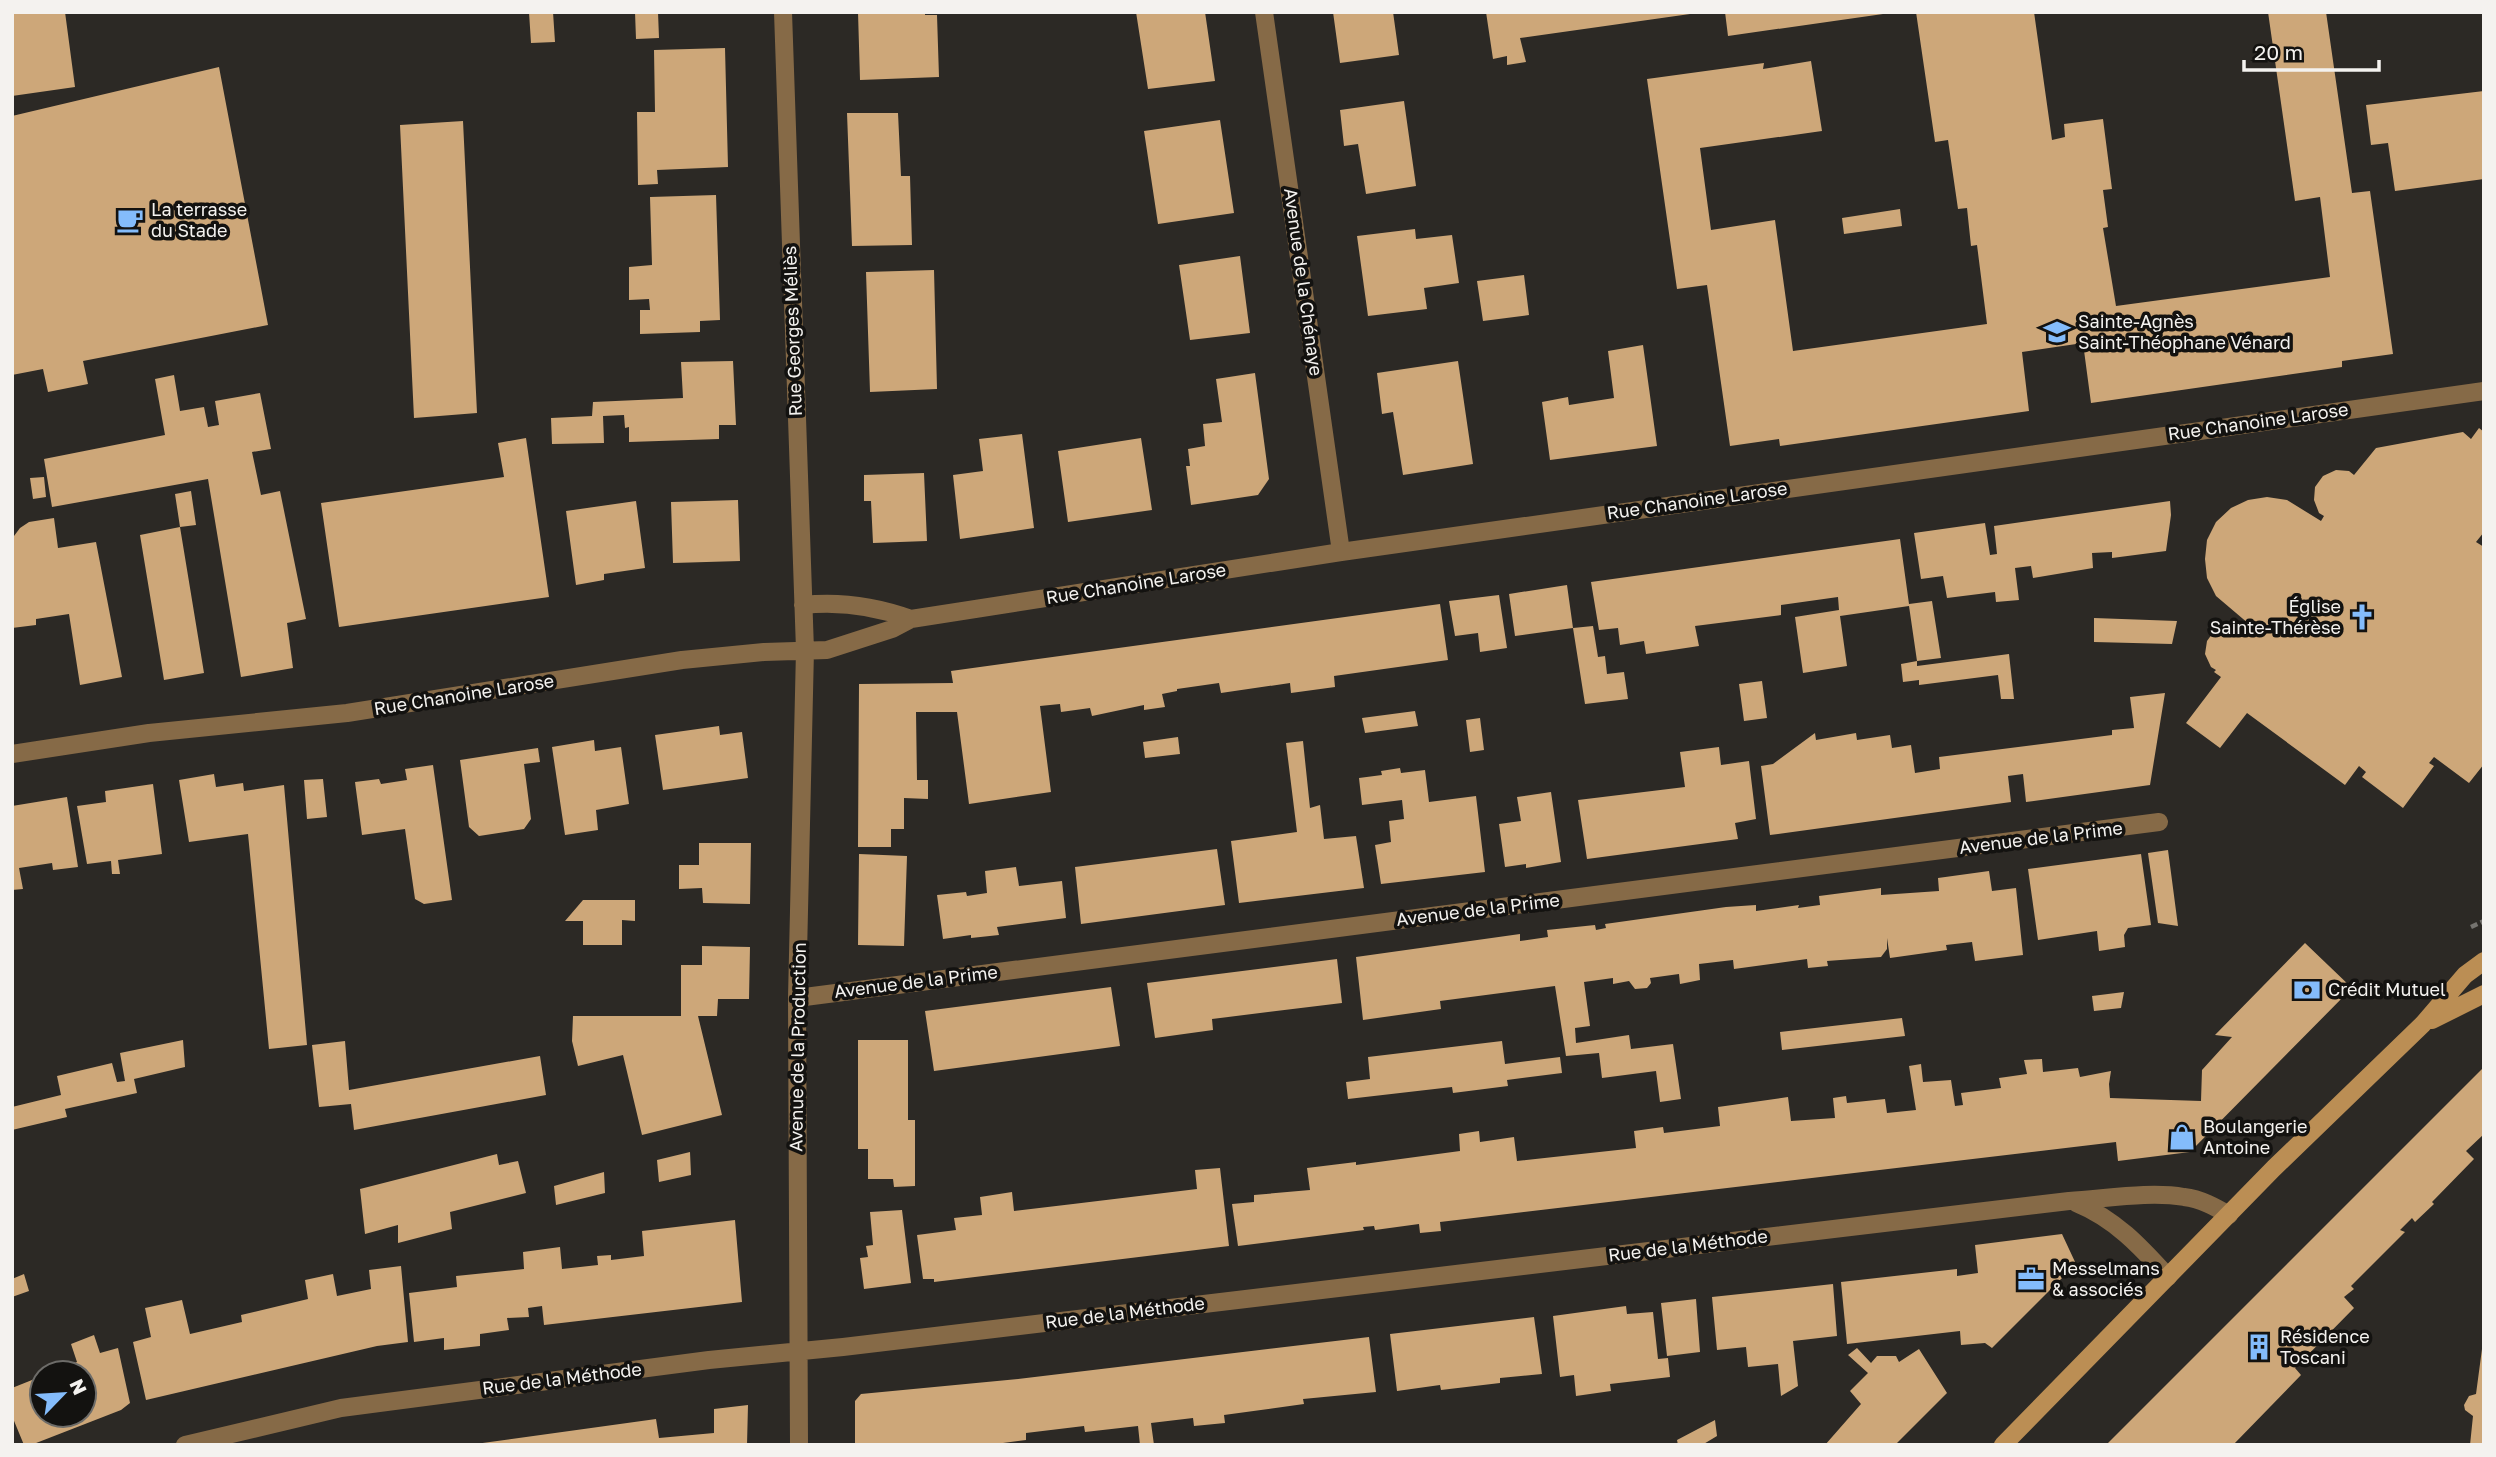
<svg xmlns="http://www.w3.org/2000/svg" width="2496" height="1457" font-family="'Golos Text',sans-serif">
	<rect width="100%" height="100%" fill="#2c2925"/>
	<path fill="#cda779" d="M12,12H65L75,87L12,96Z
		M529,12H553L555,42L531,43Z
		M635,12H658L659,38L636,39Z
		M858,12H925V15H937L939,77L860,80Z
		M1136,12H1205L1215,81L1148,89Z
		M1333,12H1393L1399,55L1340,63Z
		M1486,12H1689L1690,14L1520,38L1526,62L1507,65V56L1493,59Z
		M1725,12H1883V14L1728,36Z
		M1916,12H2034L2052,140L2065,137L2064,124L2103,119L2112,189L2103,190L2108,227L2103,228L2116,306L2330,277L2320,197L2295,201L2268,12H2326L2352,193L2370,191L2393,354L2342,361V367L2091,403L2083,343L2022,352L2029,411L1780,446L1779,439L1730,446L1707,285L1677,289L1647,79L1764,63L1763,69L1811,61L1822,131L1700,148L1711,230L1775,220L1793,351L1987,324L1977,245L1971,246L1967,208L1958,209L1948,140L1935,142Z
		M725,48L728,167L657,170L658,184L638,185L637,112H655L654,50Z
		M219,67L268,325L83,361L88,384L48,392L43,369L12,375V116Z
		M2484,91V179L2395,191L2388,143L2371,145L2366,105Z
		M1404,101L1416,186L1366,194L1358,144L1344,146L1340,110Z
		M847,113H898L901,176H910L912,245L852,246Z
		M1220,120L1234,213L1158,224L1144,131Z
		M463,121L477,413L414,418L400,125Z
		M716,195L720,320L700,321V332L640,334V310H650L649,299L629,300V267L652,265L650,197Z
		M1900,209L1902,226L1844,234L1842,218Z
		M1415,229L1416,239L1452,235L1459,283L1424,288L1427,309L1368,316L1357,236Z
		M1240,256L1250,333L1190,340L1179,265Z
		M934,270L937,389L870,392L866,272Z
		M1524,275L1529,315L1483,321L1477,281Z
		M1643,345L1657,446L1550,460L1542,402L1568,397L1569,405L1614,398L1608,351Z
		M733,361L736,425H719V439L629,442V427L625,428L624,415L603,416L604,443L552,444L551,418L592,416L593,402L683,398L681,362Z
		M1458,361L1473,464L1403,475L1393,412L1382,414L1377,373Z
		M1255,373L1269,479L1258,495L1191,505L1186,466H1190L1188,449L1205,446L1203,424L1222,422L1216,379Z
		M174,375L180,411L204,407L208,427L219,425L215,401L260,393L271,449L252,452L261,495L280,491L306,619L287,623L293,668L241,677L208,479L52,507L44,459L165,435L155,379Z
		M2479,428L2484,432V532L2476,542L2484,547V764L2469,783L2434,757L2429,763L2434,766L2403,808L2362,777L2366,772L2359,766L2345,785L2247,713L2220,748L2186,723L2221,677L2214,672L2216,670L2211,667L2205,654L2207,641L2215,630L2228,624L2242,626L2246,629L2249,624L2216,596L2207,578L2205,559L2207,540L2216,522L2231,508L2248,500L2267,497L2287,500L2321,521L2324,516L2319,513L2314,500L2315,487L2323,476L2336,470L2349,471L2354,475L2376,448L2463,432L2471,439Z
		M1022,434L1034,528L960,539L953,475L983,471L979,439Z
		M526,438L549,597L339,627L321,503L504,477L498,443Z
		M1141,438L1152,510L1068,522L1058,451Z
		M924,473L927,541L873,543L871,501H864V475Z
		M44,477L46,497L33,499L30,478Z
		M191,491L196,525L180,527L175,494Z
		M738,500L740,561L673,563L671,502Z
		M636,501L645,568L604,574V580L576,585L566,511Z
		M2170,501L2171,515L2166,551L2112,558V552L2092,553L2093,568L2033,578L2031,566L2015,568L2019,600L1996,602L1995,592L1947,598L1943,576L1921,579L1914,533L1985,523L1990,555L1997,554L1994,526Z
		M54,518L58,548L96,542L122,677L80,685L69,614L36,619V625L12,628L14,536L20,528L29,522Z
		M180,527L204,673L164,680L140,535Z
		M1900,539L1909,604L1932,601L1941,658L1917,661V666L2009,654L2014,699H2001L1998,675L1919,685V680L1903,682L1901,664L1917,661L1909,606L1840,616L1847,666L1803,673L1795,617L1839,610L1838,597L1781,605V615L1695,626L1699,646L1646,654L1644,641L1620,645L1618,628L1599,630L1591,582Z
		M1567,585L1573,628L1515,636L1509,594Z
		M1499,595L1507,648L1480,652L1478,633L1455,636L1449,601Z
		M1440,604L1448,660L1334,676L1335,687L1291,693L1290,683L1221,693L1219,683L1177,689V691L1162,694L1165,707L1144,710V705L1092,716L1090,708L1061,712L1060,704L1040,706L1051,792L969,804L957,712H916L917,780H928V799L904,798V829H891V847H858L859,684L953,683L951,671Z
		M2094,618L2177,621L2172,644L2094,642Z
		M1593,626L1598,657L1605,656L1607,674L1624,672L1628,699L1585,704L1573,628Z
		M1762,681L1767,718L1744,721L1739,684Z
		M2165,693L2150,785L2026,802L2023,774L2008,776L2011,802L1770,835L1761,766L1773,764L1815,733L1816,740L1856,733L1857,740L1890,735L1892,748L1911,745L1915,773L1940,769L1939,757L2112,735V730L2134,728L2130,697Z
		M1415,711L1418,726L1365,733L1362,718Z
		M1480,718L1484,750L1470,752L1466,720Z
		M719,726L720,735L742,732L748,778L663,790L655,735Z
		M1178,737L1180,754L1145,758L1143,742Z
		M594,740L595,751L621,747L629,804L596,810L598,830L565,835L552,747Z
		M1303,741L1310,808L1320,805L1324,839L1356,836L1364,888L1239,903L1231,841L1297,832L1286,743Z
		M1719,747L1721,765L1749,761L1756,819L1735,823L1738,839L1587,859L1578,800L1685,787L1680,752Z
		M538,748L540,762L524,764L531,819L524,829L479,836L469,827L460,760Z
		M433,765L452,900L424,904L415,899L405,829L362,835L355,782L379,779L381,784L407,780L405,769Z
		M1400,768L1401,773L1425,770L1429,802L1476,796L1485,872L1381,884L1375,845L1391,842L1389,821L1404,819L1402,800L1362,805L1359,778L1382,775L1381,771Z
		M214,774L216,787L243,783L244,791L284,785L307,1045L269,1049L248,834L189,842L179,780Z
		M323,779L327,817L307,819L304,780Z
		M153,784L162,854L118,860L120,874H112L111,861L87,864L77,806L106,802L105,791Z
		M1551,792L1561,862L1526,868V864L1505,867L1499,824L1521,821L1517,797Z
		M67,797L78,867L53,870L52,863L19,868L23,889L12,890V806Z
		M699,843H751L750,904L703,903L702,888L679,889V865H699Z
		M1217,849L1225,905L1081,924L1075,867Z
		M2168,850L2178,926L2158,923L2148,853Z
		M859,854L907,856L904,946L858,945Z
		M2141,854L2151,925L2128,928L2124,935L2125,947L2099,951L2097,931L2038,940L2028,869Z
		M1016,867L1019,886L1062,881L1066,918L997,927L999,935L971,938V935L943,939L937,895L966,892L967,896L987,893L985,871Z
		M1989,871L1992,891L2016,888L2023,955L1975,961L1972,942L1946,945L1947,950L1890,958L1887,938V949L1881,957L1827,961L1828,966L1808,968L1807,959L1734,969L1733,960L1699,964L1700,980L1680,984L1679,974L1650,978L1651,983L1647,988L1635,989L1629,981L1613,984V978L1584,982L1590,1026L1575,1028L1576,1043L1629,1035L1631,1049L1673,1044L1681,1099L1660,1102L1656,1071L1602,1078L1599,1053L1566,1056L1555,986L1440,1001L1441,1009L1363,1020L1356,957L1520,934V941L1548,937L1547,930L1595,925L1596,930L1606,928L1605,924L1726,907L1756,905V911L1799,905L1798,908L1820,905L1819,896L1881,888V895L1939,891L1938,878Z
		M583,900H635V921L622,920V945H583V921H565Z
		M2305,943L2352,988L2190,1152L2118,1161L2116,1142L1440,1222L1441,1231L1420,1233L1419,1224L1375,1230L1374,1226L1363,1227L1364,1230L1238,1246L1232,1204L1254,1202V1195L1310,1190L1307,1168L1356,1162V1165L1460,1151L1459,1134L1479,1131L1480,1142L1514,1137L1517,1161L1636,1148L1634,1131L1663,1127L1664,1133L1720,1126L1718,1107L1788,1097L1791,1121L1835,1118L1833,1098L1846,1096L1847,1103L1885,1099L1887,1113L1916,1110L1909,1066L1921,1064L1923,1082L1951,1080L1955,1106L1963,1105L1961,1093L2001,1088L1999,1078L2027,1074L2024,1060L2042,1059L2043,1072L2078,1068L2080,1077L2111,1071L2109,1084L2110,1098L2201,1101L2202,1070L2232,1037L2215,1035Z
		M702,946L750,947L749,999H718L717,1016H698L722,1115L642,1135L623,1055L578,1066L572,1041L573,1016H681V965H702Z
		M1337,959L1342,1003L1212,1019L1213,1030L1155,1038L1147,983Z
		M1111,987L1120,1046L934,1071L925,1011Z
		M2124,992L2121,1008L2094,1011L2092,996Z
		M1902,1018L1905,1036L1782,1050L1780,1032Z
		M183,1040L185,1067L134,1079L137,1093L65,1109L67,1117L12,1130V1107L61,1095L57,1076L112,1063L117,1082L125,1081L120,1053Z
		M858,1040H908V1120H915V1186L894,1187L893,1179H868V1149H858Z
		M345,1041L349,1090L540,1056L546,1095L354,1130L351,1104L319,1107L312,1045Z
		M1502,1041L1505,1064L1560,1057L1562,1073L1507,1080L1508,1086L1453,1093L1452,1087L1348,1099L1346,1082L1370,1079L1368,1057Z
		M2484,1067V1134L2466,1151L2474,1159L2432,1202L2434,1204L2415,1222L2412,1218L2400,1230L2405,1232L2351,1286L2354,1289L2344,1297L2354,1308L2295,1368L2301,1375L2233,1445H2106Z
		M690,1152L691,1175L659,1182L657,1160Z
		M497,1154L499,1165L518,1161L526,1193L450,1212L452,1229L398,1243V1225L365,1234L360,1189Z
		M1220,1168L1229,1246L934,1282V1279H923L917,1235L956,1230L954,1218L982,1215L980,1197L1012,1192L1014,1211L1073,1204L1197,1189L1195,1170Z
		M604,1172L605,1193L556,1205L554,1186Z
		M902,1210L911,1283L864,1289L860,1258L868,1257L866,1246L873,1245L870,1212Z
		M735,1220L742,1302L544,1325L542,1306L528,1308L529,1317L507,1318L509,1330L480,1334V1346L444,1350V1338L414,1342L409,1293L457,1287L456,1276L524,1269L523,1252L560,1247L562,1269L598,1265L597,1256L611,1255V1260L644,1256L642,1231Z
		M2062,1234L2076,1264L1992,1348L1985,1343L1961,1345L1960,1331L1847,1344L1841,1282L1957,1269V1276L1978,1273L1975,1245Z
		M401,1266L408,1342L377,1346L146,1400L133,1342L151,1337L145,1308L182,1300L190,1334L242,1322L241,1315L308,1299L305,1280L333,1274L337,1296L371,1289L369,1270Z
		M24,1274L29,1291L12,1297V1279Z
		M1833,1284L1837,1336L1793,1341L1798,1386L1781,1396L1778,1364L1748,1367L1746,1347L1717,1350L1712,1297Z
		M1696,1299L1700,1352L1667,1356L1661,1303Z
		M1626,1306L1627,1314L1653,1312L1658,1359L1668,1358L1670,1377L1610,1384L1611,1391L1576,1396L1574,1375L1560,1377L1553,1316Z
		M1534,1317L1542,1374L1500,1378V1383L1441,1390L1440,1385L1397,1391L1390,1334Z
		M94,1335L100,1353L118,1348L130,1403L121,1410L31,1445H24L12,1416V1388L42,1376V1415H84V1373H51L77,1362L71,1344Z
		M1369,1337L1376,1392L1303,1399L1304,1404L1224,1415L1225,1423L1194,1426L1193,1418L1151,1423L1154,1445H1140L1138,1426L1085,1432L1084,1426L1026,1433V1440L988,1445H855V1401L861,1394L1018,1379Z
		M1857,1348L1871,1363L1877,1356H1896L1899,1362L1919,1349L1947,1393L1895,1445H1825L1861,1404L1850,1391L1868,1373L1848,1355Z
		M2482,1349L2484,1445H2470L2473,1416L2465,1410L2464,1405L2469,1396L2476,1394Z
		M748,1405L747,1445H468L656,1419L659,1438L714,1433V1409Z
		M1715,1420L1717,1436L1702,1445H1678L1677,1440Z"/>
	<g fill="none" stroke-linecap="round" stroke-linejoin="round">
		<path stroke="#75736f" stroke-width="4.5" stroke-dasharray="7 3.5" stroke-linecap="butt" d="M2471,927L2484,921"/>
		<path stroke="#866a47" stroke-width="18" d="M783,12L805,650L797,998L799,1445
			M1264,12L1341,552
			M803,605C840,601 875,606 911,619
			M12,754L149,733L347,713L682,660L764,652L827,650L892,629L911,619L1341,552L2484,391
			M797,998L2159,822
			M2076,1203C2115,1219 2140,1246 2168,1277
			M185,1445L341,1408L709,1360L843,1347L2069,1201C2105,1199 2149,1191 2184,1197C2201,1199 2215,1207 2229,1215"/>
		<path stroke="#bb8e54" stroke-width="18" d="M2432,1020L2484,994
			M2003,1445L2274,1168L2423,1024L2465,975L2484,961"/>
	</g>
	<defs>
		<g id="cafe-bare" transform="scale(2.1)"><path d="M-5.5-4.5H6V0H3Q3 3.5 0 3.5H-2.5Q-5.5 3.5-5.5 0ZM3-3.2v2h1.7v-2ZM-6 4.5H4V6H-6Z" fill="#84bcfb" stroke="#131210" stroke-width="2.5" paint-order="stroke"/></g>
		<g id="school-bare" transform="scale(2.1)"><path d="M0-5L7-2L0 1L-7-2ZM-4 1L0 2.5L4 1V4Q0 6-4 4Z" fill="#84bcfb" stroke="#131210" stroke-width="2.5" paint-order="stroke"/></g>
		<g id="church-bare" transform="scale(2.1)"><path d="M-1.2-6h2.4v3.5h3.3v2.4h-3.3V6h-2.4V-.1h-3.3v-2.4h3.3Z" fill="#84bcfb" stroke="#131210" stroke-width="2.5" paint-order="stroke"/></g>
		<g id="bank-bare" transform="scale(2.1)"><path d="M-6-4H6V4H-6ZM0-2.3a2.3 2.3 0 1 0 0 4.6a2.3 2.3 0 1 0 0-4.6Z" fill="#84bcfb" stroke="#131210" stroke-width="2.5" paint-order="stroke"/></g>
		<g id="shop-bare" transform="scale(2.1)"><path d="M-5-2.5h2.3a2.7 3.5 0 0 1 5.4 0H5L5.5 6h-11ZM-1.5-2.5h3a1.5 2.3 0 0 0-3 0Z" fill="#84bcfb" stroke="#131210" stroke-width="2.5" paint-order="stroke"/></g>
		<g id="office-bare" transform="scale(2.1)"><path d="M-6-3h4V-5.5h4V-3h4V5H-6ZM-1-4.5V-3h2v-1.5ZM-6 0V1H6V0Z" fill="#84bcfb" stroke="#131210" stroke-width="2.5" paint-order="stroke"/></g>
		<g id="building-bare" transform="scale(2.1)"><path d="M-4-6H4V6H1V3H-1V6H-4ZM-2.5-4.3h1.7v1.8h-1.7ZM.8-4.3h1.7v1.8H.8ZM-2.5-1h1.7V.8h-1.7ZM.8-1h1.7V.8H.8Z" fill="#84bcfb" stroke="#131210" stroke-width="2.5" paint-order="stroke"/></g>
	</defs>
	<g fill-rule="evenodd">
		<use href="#cafe-bare" x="130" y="220"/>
		<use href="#school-bare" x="2057" y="332"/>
		<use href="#church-bare" x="2362" y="617"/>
		<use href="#bank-bare" x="2307" y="990"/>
		<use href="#shop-bare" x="2182" y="1137"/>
		<use href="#office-bare" x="2031" y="1279"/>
		<use href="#building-bare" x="2259" y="1347"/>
	</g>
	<g text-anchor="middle" stroke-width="7" stroke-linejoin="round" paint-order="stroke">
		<g font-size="18" fill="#f4f2ef" stroke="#131210" text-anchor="start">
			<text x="151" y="216">La terrasse<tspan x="151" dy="21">du Stade</tspan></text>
			<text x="2078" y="328">Sainte-Agnès<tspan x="2078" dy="21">Saint-Théophane Vénard</tspan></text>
			<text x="2341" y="613" text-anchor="end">Église<tspan x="2341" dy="21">Sainte-Thérèse</tspan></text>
			<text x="2328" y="996">Crédit Mutuel</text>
			<text x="2203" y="1133">Boulangerie<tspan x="2203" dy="21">Antoine</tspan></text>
			<text x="2052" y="1275">Messelmans<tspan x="2052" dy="21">&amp; associés</tspan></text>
			<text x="2280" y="1343">Résidence<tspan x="2280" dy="21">Toscani</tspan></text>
		</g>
		<g font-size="18" fill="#f4f2ef" stroke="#131210">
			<text transform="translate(1303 282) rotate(82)" y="6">Avenue de la Chénaye</text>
			<text transform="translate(793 331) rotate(-92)" y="6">Rue Georges Méliès</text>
			<text transform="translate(2258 422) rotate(-8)" y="6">Rue Chanoine Larose</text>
			<text transform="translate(1697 501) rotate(-8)" y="6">Rue Chanoine Larose</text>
			<text transform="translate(1136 584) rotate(-9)" y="6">Rue Chanoine Larose</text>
			<text transform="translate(464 695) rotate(-9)" y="6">Rue Chanoine Larose</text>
			<text transform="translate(2041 838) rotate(-7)" y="6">Avenue de la Prime</text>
			<text transform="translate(1478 910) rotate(-7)" y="6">Avenue de la Prime</text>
			<text transform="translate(916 982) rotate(-7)" y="6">Avenue de la Prime</text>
			<text transform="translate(798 1047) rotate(-89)" y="6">Avenue de la Production</text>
			<text transform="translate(1688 1246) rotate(-7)" y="6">Rue de la Méthode</text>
			<text transform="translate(1125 1313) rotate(-7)" y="6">Rue de la Méthode</text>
			<text transform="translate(562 1379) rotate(-7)" y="6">Rue de la Méthode</text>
		</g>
	</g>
	<rect width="2496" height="1457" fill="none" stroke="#f4f2ef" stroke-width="28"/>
	<g transform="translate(63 1394) rotate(65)"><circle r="33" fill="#131210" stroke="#6d6c69" stroke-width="2"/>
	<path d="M0-5L12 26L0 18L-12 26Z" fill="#84bcfb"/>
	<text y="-10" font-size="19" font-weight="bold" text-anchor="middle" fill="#f4f2ef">N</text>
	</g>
	<path d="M2244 60v10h135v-10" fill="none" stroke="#f4f2ef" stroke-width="3.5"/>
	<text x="2254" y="60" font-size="21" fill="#f4f2ef" stroke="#131210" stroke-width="5" paint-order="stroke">20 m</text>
</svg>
